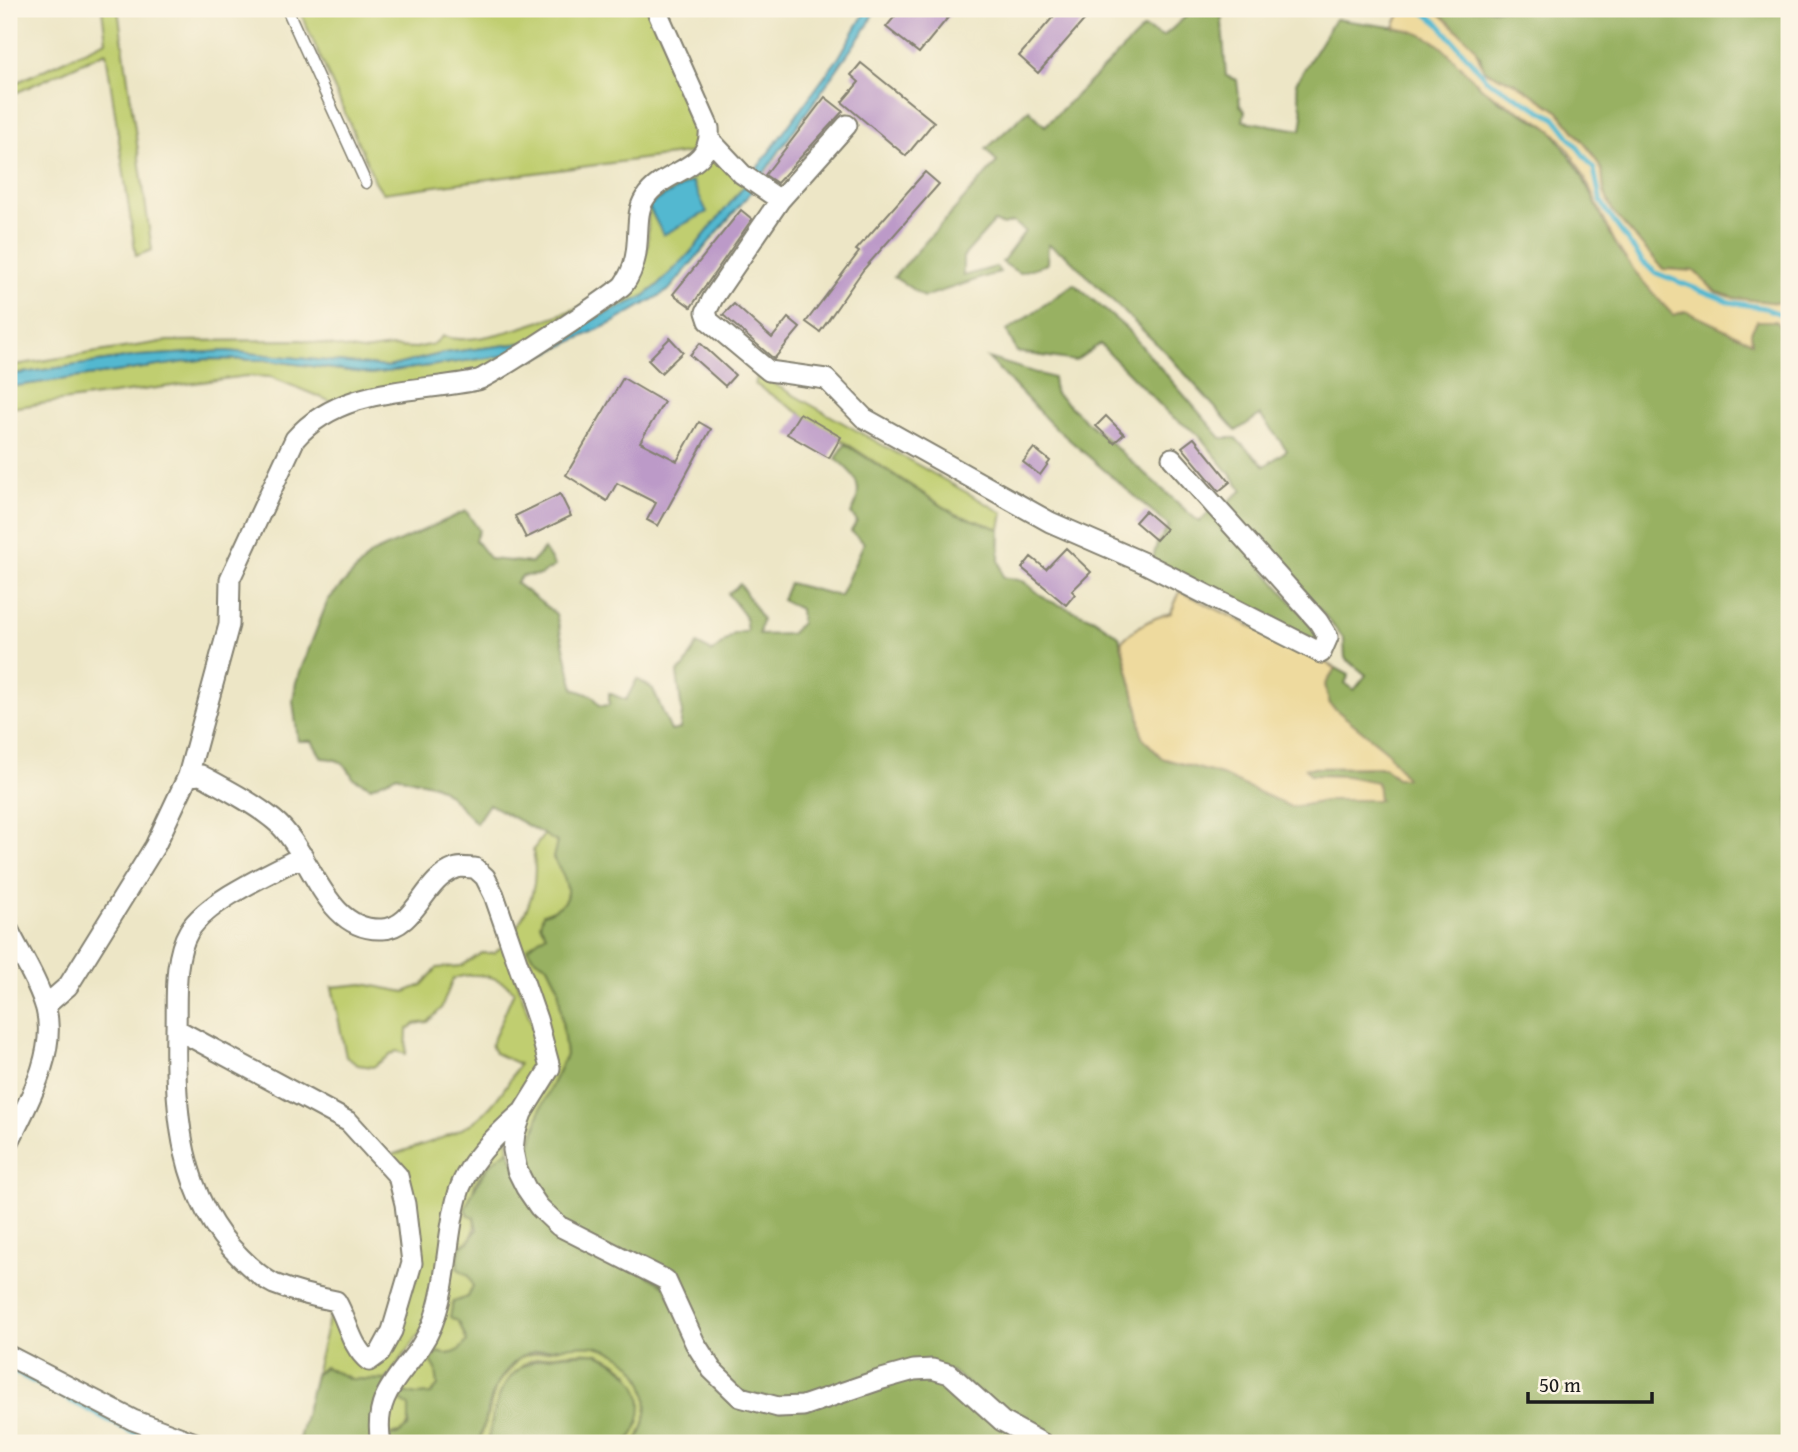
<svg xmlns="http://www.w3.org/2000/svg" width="1798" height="1452" font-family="'Gentium Book Plus',serif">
	<rect width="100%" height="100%" fill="#fcf5e5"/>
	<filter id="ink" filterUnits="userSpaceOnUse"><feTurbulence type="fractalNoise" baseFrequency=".0143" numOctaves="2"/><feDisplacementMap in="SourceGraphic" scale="14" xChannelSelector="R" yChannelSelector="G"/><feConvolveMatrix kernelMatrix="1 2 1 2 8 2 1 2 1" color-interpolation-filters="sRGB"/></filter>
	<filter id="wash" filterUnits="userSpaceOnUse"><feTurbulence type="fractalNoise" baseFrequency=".00686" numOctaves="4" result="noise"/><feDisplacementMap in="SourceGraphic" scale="28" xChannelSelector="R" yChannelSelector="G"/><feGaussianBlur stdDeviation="1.57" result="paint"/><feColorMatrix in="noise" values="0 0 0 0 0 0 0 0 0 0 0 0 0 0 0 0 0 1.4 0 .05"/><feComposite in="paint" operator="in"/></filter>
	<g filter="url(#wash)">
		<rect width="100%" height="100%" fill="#ede6c6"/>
		<path fill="#c0ce70" stroke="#6e7546" stroke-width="2" d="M102,9H118L152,250L136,256L106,52L9,96V86L106,41Z
			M299,9H651L703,124V151L383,193L375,181Z
			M713,158L745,185L690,253L657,286L641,298L565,332L635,280L648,246V200L705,166Z
			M599,301L530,342L444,353L388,367L227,351L139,356L9,375V366L15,365L168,341L301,340L362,351L391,347L416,348L434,344L443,336C478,350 562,312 599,301Z
			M509,355L478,377L332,402L271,377L246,376L9,408V387L207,359L265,360L371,374Z
			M758,375L1003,513L1000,529L955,514L755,384Z
			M545,833L557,843L553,858L568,882L566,900L533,957L548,966L558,986L566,1055L541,1108L523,1175L518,1134L553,1068L510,935C531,911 539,881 533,850Z
			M505,944L546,1067L472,1158L428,1322L386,1380L351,1379L324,1367L315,1375L332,1306L368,1367L417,1263L388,1156C456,1133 483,1132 519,1064L495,1053L491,1045L514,991C499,975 473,971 453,979L441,1009L428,1022L414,1024L407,1030L406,1054L396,1051L373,1067L358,1065L346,1057L332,987L363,984L405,992L422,985L437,968L461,966L482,953H494Z
			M507,1135L509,1150C496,1158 480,1171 474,1186C466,1210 488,1232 460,1246L457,1268L469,1276L473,1286L468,1297L462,1300L459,1322L467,1341C460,1352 450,1357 437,1352L432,1361L436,1369L438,1386L431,1394L417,1395C408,1408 413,1420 404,1432L382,1436L385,1406L424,1345L459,1196Z
			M569,1346C578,1346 588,1344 597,1346C647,1355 658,1403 636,1443H625L631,1438L630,1374C620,1365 611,1358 598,1354C584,1350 535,1355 523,1365C501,1383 492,1416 488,1443H479L496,1387L520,1357Z"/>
		<path fill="#98b162" stroke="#5a663f" stroke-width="2" d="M1194,9H1221L1226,76L1237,80L1240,105L1245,111L1243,121L1301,130L1303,116L1296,83L1335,19L1419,31L1437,40L1478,85L1500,102L1551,129L1579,170L1615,243L1673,315L1686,311L1751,341V332L1757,321H1776L1789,340V1443H1051L1028,1434L952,1371L803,1402L742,1394L715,1368L679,1295L561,1223L523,1175L541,1108L566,1055L558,986L548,966L533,957L527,948L546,934L540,924L543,914C578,904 569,883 553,858L557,842L489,804L476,823C464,812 449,791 434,785C421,781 410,781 397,775L371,787L353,778C346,762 339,759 322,758L312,741H298L293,701L296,682L328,600L371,554L466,511L479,530L475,540L490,559L532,563L544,549L555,566L540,575L522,576L516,583L556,614L574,689L593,696L600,706L609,705V693L626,700L637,679L653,689L671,731L680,729L682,713L677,673L685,666L697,644L712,652L734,634L747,631L745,616L728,594L740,584L762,619L759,635L790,634L801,623L800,609L782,600L789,583L840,596L864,543L851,531L857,521L851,514C865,489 857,475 836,459L845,444L955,514L1000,529L999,560L1003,577L1023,581L1047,600L1094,619L1119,636L1139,713L1142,737L1162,758L1222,775L1291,807L1332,800H1379L1346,776L1311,775L1304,768L1384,767L1397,778L1386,750L1330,705L1325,685L1336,668L1349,675L1345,683L1354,690L1366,675L1345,658L1344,639L1307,594L1222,506L1243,490L1198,434L1171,416L1100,344L1075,361L1017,352L1007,331L1074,284L1126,328L1221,438H1235L1265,466L1287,450L1260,415L1236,431L1170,357L1066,255L1048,245L1047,264L1019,273L1002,262L1025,231L1013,222L1003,225L994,222L963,257V276L996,267L1000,272L924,297L894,277L997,162L986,149L1029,110L1045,126L1144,28L1163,37Z
			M1435,9H1789V307L1735,298L1716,292L1694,271L1663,269L1613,212L1604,192L1602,171L1592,153L1559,112L1515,83L1484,71L1480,56Z
			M988,358L1053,378L1055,393L1199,522L1212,509L1321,636L1316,642L1152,561L1157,544L1169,526L1051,424Z
			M509,1150L536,1210L663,1282L709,1372L778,1411L931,1373L1033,1443H636C658,1403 646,1359 598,1347C586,1343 569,1347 556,1348C544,1350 529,1351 520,1358C492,1377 487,1413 479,1443H383L382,1436L397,1435L409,1426V1406L399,1399L404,1392L417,1395L431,1394L438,1386L436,1369L431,1361L437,1352C450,1357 460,1352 467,1341L459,1322L450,1317L453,1302L468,1297L473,1286L469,1276L457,1268L460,1246L469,1242L477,1229L474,1217L468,1215L465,1209C475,1185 486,1163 509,1150Z
			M596,1353C625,1366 648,1385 639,1420C636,1430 633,1437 625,1443H488C499,1366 521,1355 596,1353Z
			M324,1367L351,1379L386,1380L376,1443H298L315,1375Z"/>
		<path fill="#eeda9e" stroke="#857b5d" stroke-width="2" d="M1402,9H1435L1474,46L1484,71L1515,83L1559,112L1592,153L1602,171L1604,192L1613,212L1663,269L1694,271L1716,292L1735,298L1787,304L1789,307V340L1776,321H1757L1751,332L1752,342L1686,311L1673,315C1655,296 1626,263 1614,240C1597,208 1585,170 1562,141C1540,114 1504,108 1479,85C1445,55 1445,36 1394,27Z
			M1180,591L1336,668L1325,685L1330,705L1386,750L1406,778H1397L1384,767L1305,768L1311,775L1346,776L1377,782L1379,800H1332L1291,807L1222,775L1162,758L1142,737L1139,713L1121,642C1135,627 1151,618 1171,613Z"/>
		<path fill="#52b8d0" stroke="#376a76" stroke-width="2" d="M867,9H875L868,25L759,180L752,175L839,57Z
			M692,181L707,212L663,235L648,205Z
			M745,185L752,191L669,290L612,323L532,360L509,355L371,374L265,360L207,359L9,387V375L139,356L227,351L388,367L444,353L546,340L641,298L657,286L690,253Z"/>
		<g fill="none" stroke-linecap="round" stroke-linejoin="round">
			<path stroke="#52b8d0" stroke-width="5" d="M1420,9L1438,23L1487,80L1556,119L1594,169L1600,198L1607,212L1643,262L1656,273L1730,302L1765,308L1785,316L1789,323
				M9,1369L153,1443"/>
		</g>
		<g id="blocks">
			<path fill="#bc9ac8" d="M901,9H955L919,53L886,27Z
				M1060,9H1094L1038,73L1019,56Z
				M861,63L934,122L906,156L842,102L859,82L851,75Z
				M825,97L843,111L777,183L765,175Z
				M925,172L939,184L863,270L820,332L806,322L859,252L856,250Z
				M741,210L752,219L691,307L673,294Z
				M734,304L772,338L788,318L800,328L774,359L723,315Z
				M670,338L683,352L661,373L648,360Z
				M700,343L735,375L725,386L690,355Z
				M623,378L664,402L640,442L677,461L699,422L711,429L658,526L647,520L656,503L617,483L607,501L566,475Z
				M800,413L841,437L829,458L787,434Z
				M1106,416L1124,434L1114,443L1096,426Z
				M1194,438L1230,482L1219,491L1182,447Z
				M1034,448L1050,461L1040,475L1023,462Z
				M560,494L571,516L526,538L515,516Z
				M1145,511L1166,529L1156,540L1135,522Z
				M1066,548L1091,572L1072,591L1075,594L1066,605L1022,568L1031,557L1046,569Z"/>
		</g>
	</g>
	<g filter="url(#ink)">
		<use href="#blocks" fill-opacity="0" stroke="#848171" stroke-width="2"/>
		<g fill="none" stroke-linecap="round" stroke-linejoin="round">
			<g stroke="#848171" stroke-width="13">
				<path id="lane" d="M287,9L366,183"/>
			</g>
			<g stroke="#848171" stroke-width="23">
				<path id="street" d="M847,125L780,200L713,298L706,312L709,321L769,371L826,379L864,418L1050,522L1144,563L1321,653L1328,637L1318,621L1172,458
					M710,140L742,174L780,200
					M188,776L229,625L230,579L295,439C341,386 415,393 478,380C488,378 618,293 624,284C646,253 631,219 645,198C663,169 713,171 709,128L656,9
					M9,931C21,955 39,983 46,1009C57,1053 28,1103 9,1142
					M45,1006L68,986L83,962L155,846L188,776L201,775C226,789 252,802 274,820C312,850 323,932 382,929C415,928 424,880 454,869C459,866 469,868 475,868L485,877L494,895L537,1019L550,1068L522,1113L515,1133L513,1150L517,1170L526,1188L539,1207L559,1226L666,1280L695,1343L712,1370L740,1397L778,1407L803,1406L882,1379L914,1370L932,1369L950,1374L1002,1421L1042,1443
					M176,1029L349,1122L398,1176L405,1204L412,1263L392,1331L380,1353L369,1361C351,1347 348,1321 336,1301C315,1297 294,1292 274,1284C262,1278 250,1267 241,1258C180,1199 174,1111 176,1030C177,1000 173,958 189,931C208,900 271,873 303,856
					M9,1356L133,1420L195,1443
					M381,1443C370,1386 414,1370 432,1325C448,1284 446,1239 457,1198C465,1164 495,1136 521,1113"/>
			</g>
			<use href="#lane" stroke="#fff" stroke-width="10"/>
			<use href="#street" stroke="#fff" stroke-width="19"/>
		</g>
	</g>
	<rect width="1798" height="1452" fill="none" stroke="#fcf5e5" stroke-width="35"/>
	<path d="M1528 1392v10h124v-10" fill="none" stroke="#1c1c1c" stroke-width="3.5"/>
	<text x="1539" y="1392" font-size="21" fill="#1c1c1c" stroke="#fcf5e5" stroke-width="5" paint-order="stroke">50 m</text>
</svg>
